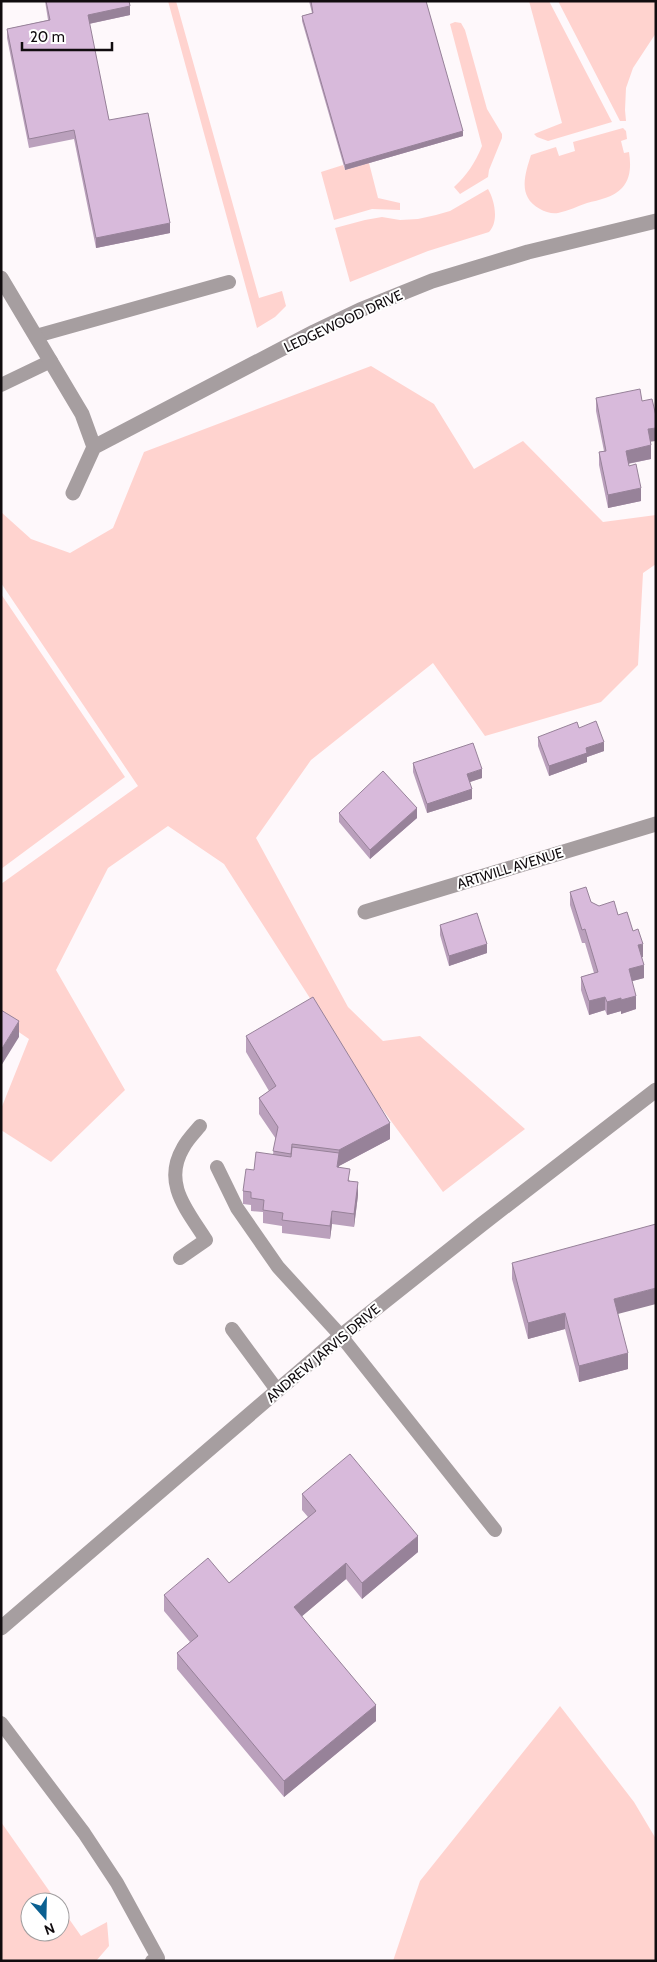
<svg xmlns="http://www.w3.org/2000/svg" width="657" height="1962" font-family="Cabin,sans-serif">
	<rect width="100%" height="100%" fill="#fef8fb"/>
	<path fill="#ffd3cf" d="M168,1H176L259,298L282,291L286,306L275,317L257,328Z
		M529,1H549L612,122L548,141L537,137L534,134L562,123Z
		M558,1H656V33L633,68L626,88L625,110L626,121H620Z
		M455,22L461,23L465,30L487,109L502,134V138L489,170L488,177L460,194L454,187C467,175 475,163 482,146L450,24Z
		M623,128L626,131L627,139L621,141L624,153L629,152C631,165 631,178 622,188C614,197 599,200 587,203C578,206 568,211 558,213C552,214 545,212 540,209C517,197 525,174 531,155L556,147L559,156L575,151L573,142Z
		M369,163L378,198L400,203V210L372,209L334,220L321,172L343,165L345,170Z
		M488,189C495,201 499,222 489,232L428,251L350,282L335,228L365,220L382,217L400,220L418,219L436,215L450,211Z
		M371,366L434,404L474,469L523,441L603,522L656,515V564L643,573L638,665L601,702L485,736L433,663L311,760L256,838L348,1007L383,1041L420,1036L525,1129L443,1192L372,1095L224,864L168,826L108,868L56,970L125,1090L51,1162L1,1130V1109L29,1039L1,1020V884L138,786L1,583V512L31,539L70,553L113,528L144,452Z
		M1,594L125,777L1,869Z
		M560,1706L634,1802L656,1839V1961H393L420,1881Z
		M1,1822L57,1902H30V1932H60V1906L81,1936L107,1922L109,1946L96,1961H1Z"/>
	<g fill="none" stroke-linecap="round" stroke-linejoin="round">
		<path stroke="#a69ea0" stroke-width="14" d="M36,336L229,282
			M1,385L51,361
			M217,1167L237,1208L278,1267L341,1336L495,1530
			M180,1258L206,1240C188,1211 162,1184 183,1148C187,1140 194,1133 200,1126
			M232,1329L277,1390
			M1,1723L84,1833L117,1883L158,1958L152,1961"/>
		<path stroke="#a69ea0" stroke-width="15" d="M1,278L82,414L94,447
			M73,493L94,447L314,332L360,310L432,281L528,252L656,221
			M365,912L656,824
			M1,1628L341,1336L481,1225L656,1090"/>
	</g>
	<path fill="#baa0bc" d="M45,1H129L130,15L89,24L109,120L170,233L96,248L74,139L29,148L7,38V29L48,20Z
		M309,1H426L463,136L345,170L302,21V16L312,13Z
		M596,398L651,442V459L628,464L641,501L608,508L599,465V452L604,451L596,411Z
		M579,728L604,751L587,757V762L549,776L538,746V737Z
		M413,763L482,778L470,782L472,799L427,813L413,772Z
		M339,813L417,818L370,859L339,822Z
		M570,892L599,906L618,915L633,931L643,957H642L644,978L632,981L636,1009L621,1014V1011L607,1015L605,1010L589,1015L581,990V977L594,973L585,943H582L570,905Z
		M440,925L487,953L449,966L440,935Z
		M246,1036L390,1139L339,1166V1168L350,1181L358,1195L354,1227L332,1224L330,1239L282,1233V1226L263,1223V1212L251,1211V1205L243,1204V1191L254,1170L273,1154L276,1139L259,1114V1098L269,1091L246,1052Z
		M512,1263L618,1314L628,1369L579,1382L565,1329L528,1339L512,1279Z
		M302,1494L418,1552L362,1599L346,1579L302,1616L376,1721L284,1797L177,1669V1653L190,1642L164,1611V1595L229,1583L308,1517L302,1510Z"/>
	<path fill="#978299" d="M130,6V15L88,24V15Z
		M463,131V136L345,170V165Z
		M170,223V233L96,248V238Z
		M656,428V441L648,442V429Z
		M651,445V459L626,464V451Z
		M641,488V501L608,508V495Z
		M604,742V751L587,757V762L549,776V766L586,748Z
		M482,769V778L467,783V774Z
		M472,789V799L427,813V804Z
		M417,808V818L370,859V850Z
		M487,944V953L449,966V956Z
		M643,944V957L638,958V945Z
		M644,965V978L629,982V969Z
		M636,996V1009L621,1014V1000Z
		M605,997V1010L589,1015V1001Z
		M621,998V1011L607,1015V1002Z
		M19,1021V1037L1,1066V1050Z
		M390,1123V1139L339,1166L337,1180V1167L339,1150Z
		M358,1182V1195L354,1227V1214Z
		M332,1211V1224L330,1239V1226Z
		M656,1288V1304L614,1315V1299Z
		M565,1313V1329L528,1339V1323Z
		M628,1353V1369L579,1382V1366Z
		M418,1536V1552L362,1599V1583Z
		M346,1563V1579L294,1623V1607Z
		M376,1705V1721L284,1797V1781Z"/>
	<path fill="#d8badb" stroke="#978299" d="M46,1H129L130,6L88,15L109,120L148,113L170,223L96,238L74,130L29,139L7,29L50,20Z
		M311,1H426L463,131L345,165L302,16L313,13Z
		M640,389L642,401L652,399L656,416V428L648,429L651,445L626,451L629,466L636,464L641,488L608,495L599,452L606,451L596,398Z
		M596,721L604,742L586,748L587,753L549,766L538,737L577,722L579,728Z
		M473,743L482,769L467,774L472,789L427,804L413,763Z
		M383,771L417,808L370,850L339,813Z
		M586,887L591,902L599,906L614,901L618,915L627,912L633,931L638,929L643,944L638,945L644,965L629,969L636,996L621,1000V998L607,1002L605,997L589,1001L581,977L598,972L585,929L582,930L570,892Z
		M477,913L487,944L449,956L440,925Z
		M313,997L390,1123L339,1150L292,1144L291,1154L273,1151L278,1127L259,1098L276,1086L246,1036Z
		M1,1010L19,1021L1,1050Z
		M292,1147L339,1153L337,1167L350,1169L348,1181L358,1182L354,1214L332,1211L330,1226L282,1220L283,1213L263,1210L264,1200L251,1198V1192L243,1191L246,1169L254,1170L256,1152L291,1157Z
		M656,1224V1288L614,1299L628,1353L579,1366L565,1313L528,1323L512,1263Z
		M350,1454L418,1536L362,1583L346,1563L294,1607L376,1705L284,1781L177,1653L198,1636L164,1595L208,1558L229,1583L316,1511L302,1494Z"/>
	<g text-anchor="middle" stroke-width="4" stroke-linejoin="round" paint-order="stroke">
		<g font-size="14" fill="#110c0f" stroke="#fff">
			<text transform="translate(343 321) rotate(-25)" y="5">LEDGEWOOD DRIVE</text>
			<text transform="translate(510 868) rotate(-17)" y="5">ARTWILL AVENUE</text>
			<text transform="translate(323 1353) rotate(-40)" y="5">ANDREW JARVIS DRIVE</text>
		</g>
	</g>
	<rect width="657" height="1962" fill="none" stroke="#110c0f" stroke-width="5"/>
	<g transform="translate(45 1917) rotate(160)"><circle r="24" fill="#ffffff" stroke="#a09e9f"/>
	<path d="M0-4L9 19L0 12L-9 19Z" fill="#0b6091"/>
	<text y="-8" font-size="14" font-weight="bold" text-anchor="middle" fill="#110c0f">N</text>
	</g>
	<path d="M22 42v8h90v-8" fill="none" stroke="#110c0f" stroke-width="2.5"/>
	<text x="30" y="42" font-size="15" fill="#110c0f" stroke="#ffffff" stroke-width="4" paint-order="stroke">20 m</text>
</svg>
